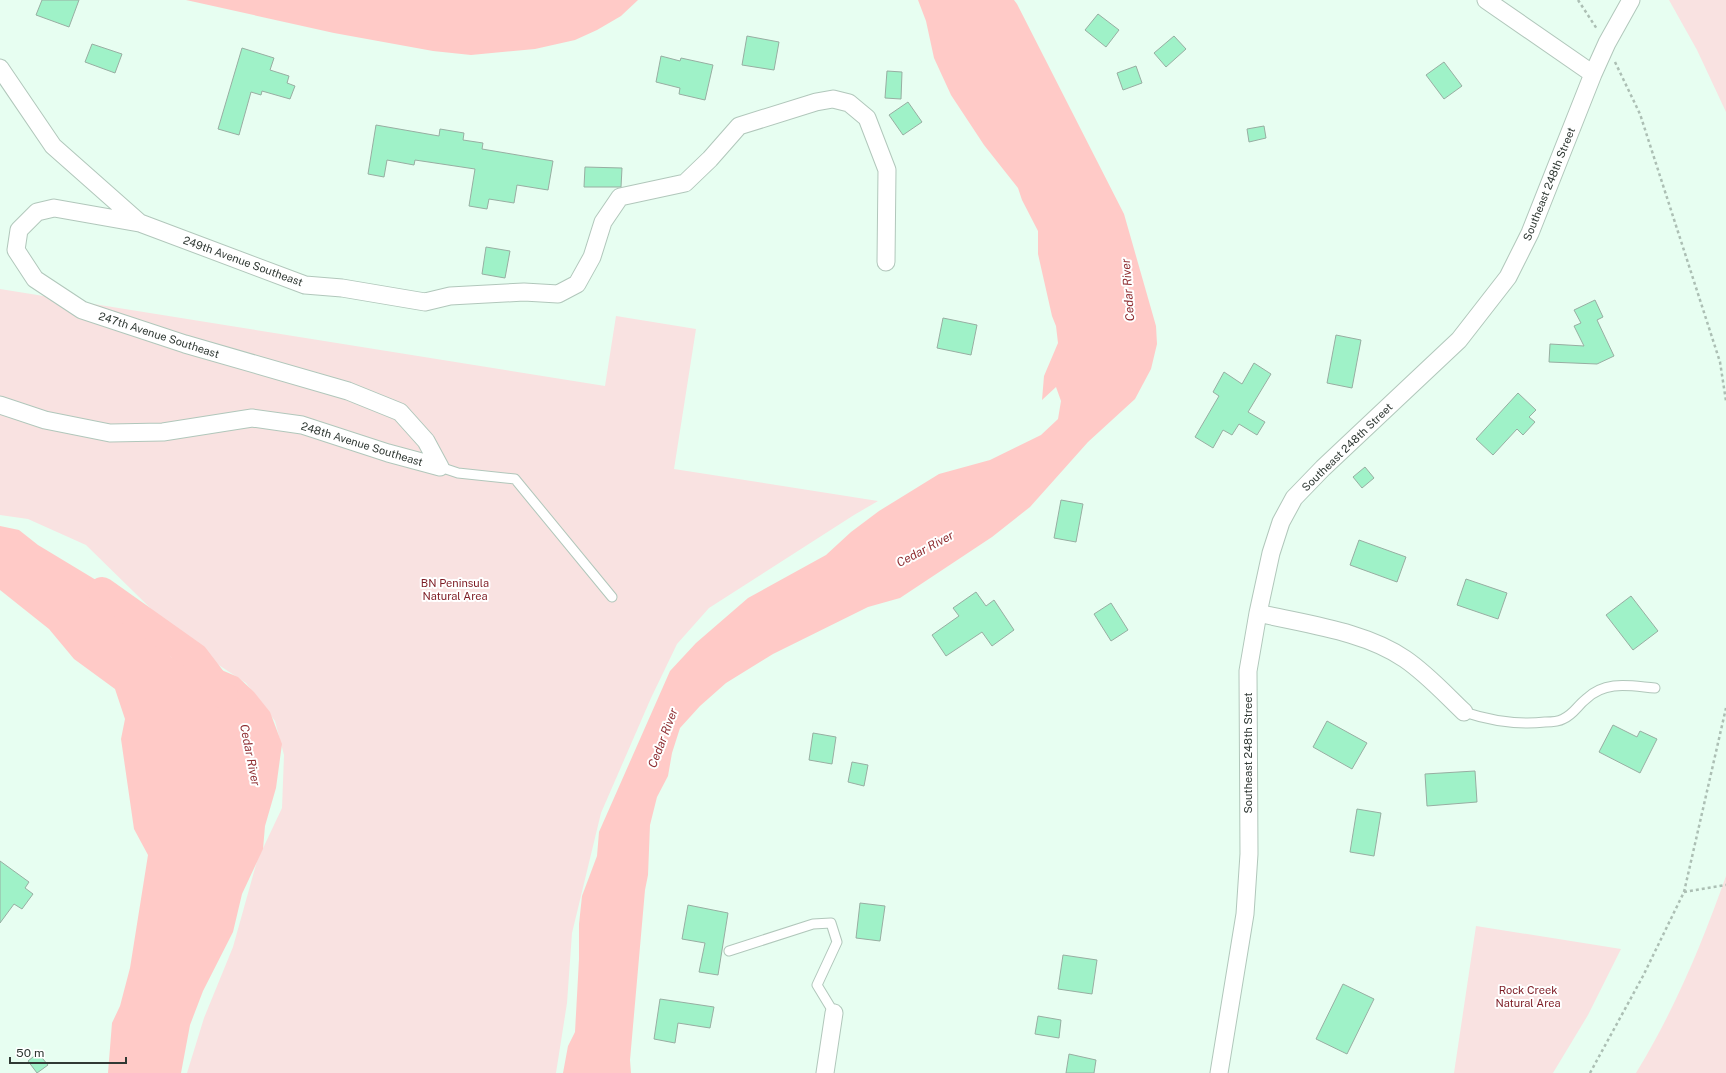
<svg xmlns="http://www.w3.org/2000/svg" width="1726" height="1073" font-family="'Public Sans',sans-serif">
	<rect width="100%" height="100%" fill="#e7fef1"/>
	<path fill="#f9e2e1" d="M1669,0H1726V112L1697,50Z
		M0,289L605,386L616,316L696,329L674,469L878,501L854,515L709,608L677,644L651,698L601,813L572,933L567,1003L556,1073H187L204,1018L233,947L257,861L282,808L284,755L275,721L246,683L187,644L86,545L28,519L0,515Z
		M1726,876V1073H1636C1674,1011 1702,944 1726,876Z
		M1476,926L1621,949L1588,1015L1553,1073H1454Z"/>
	<path fill="#ffcac7" d="M186,0H638L621,16L597,30L575,40L535,49L471,55L433,51L334,33Z
		M918,0H1014L1017,4L1124,214L1156,326L1157,344L1151,369L1135,399L1088,442L1030,507L992,537L900,598L868,607L773,654L726,683L700,706L680,728L672,753L668,776L657,797L650,825L648,875L645,890L630,1060L631,1073H563L568,1046L575,1032L579,959V924L582,896L597,856L599,832L670,671L696,643L748,598L826,555L851,532L879,511L939,474L990,460L1041,435L1058,419L1061,401L1056,387L1042,400L1044,376L1058,343L1056,326L1052,316L1038,254V231L1022,200L1018,188L984,145L951,95L934,58L926,21Z
		M0,526L19,530L38,545L96,580L133,611L145,631L171,657L181,661L219,669L238,677L254,692L270,712L282,744L276,788L265,826L263,849L242,894L233,932L203,991L190,1025L181,1073H108L112,1023L120,1006L130,968L148,855L134,829L121,739L125,719L115,689L74,659L49,629L0,590Z"/>
	<g fill="none" stroke-linecap="round" stroke-linejoin="round">
		<path stroke="#ffcac7" stroke-width="28" d="M102,591L195,657L224,695"/>
	</g>
	<path fill="#9ff2c8" stroke="#98aea2" d="M42,0H79L69,27L36,15Z
		M1098,14L1119,30L1106,47L1085,30Z
		M747,36L779,42L774,70L742,65Z
		M1174,36L1186,49L1166,67L1154,53Z
		M92,44L122,54L115,73L85,62Z
		M242,48L274,58L270,70L289,76L287,83L295,86L290,99L262,91L261,95L251,92L239,135L218,129Z
		M661,56L680,61L681,58L713,65L705,100L679,94L680,88L656,82Z
		M1444,62L1462,86L1444,99L1426,75Z
		M1136,66L1142,83L1123,90L1117,73Z
		M887,71L902,72L901,99L885,98Z
		M908,102L922,122L903,135L889,115Z
		M376,125L439,136L440,129L464,133L463,140L483,143L482,149L553,161L548,190L517,185L514,203L489,199L487,209L469,206L475,169L415,160L414,165L387,160L384,177L368,174Z
		M1264,126L1266,138L1249,142L1247,129Z
		M585,167L622,168L621,187H584Z
		M486,247L510,251L505,278L482,274Z
		M1595,300L1603,317L1597,320L1614,356L1597,364L1549,362L1550,344L1584,346L1574,326L1581,323L1574,310Z
		M943,318L977,325L971,355L937,348Z
		M1336,335L1361,340L1352,388L1327,383Z
		M1254,363L1271,374L1248,412L1265,422L1257,435L1239,424L1232,435L1223,430L1213,448L1195,437L1219,396L1213,392L1224,372L1242,384Z
		M1518,393L1536,410L1529,417L1535,422L1523,435L1517,429L1493,455L1476,439Z
		M1365,467L1374,478L1362,488L1353,477Z
		M1061,500L1083,504L1076,542L1054,538Z
		M1359,540L1406,557L1397,582L1350,565Z
		M1466,579L1507,593L1498,619L1457,605Z
		M976,592L986,606L994,600L1014,630L992,646L982,632L946,656L932,635L959,616L953,608Z
		M1631,596L1658,631L1633,650L1606,615Z
		M1111,603L1128,630L1111,641L1094,614Z
		M1327,721L1367,743L1352,769L1313,747Z
		M1613,725L1637,737L1640,731L1657,739L1640,773L1599,752Z
		M813,733L836,737L832,764L809,760Z
		M852,762L868,765L864,786L848,782Z
		M1475,771L1477,802L1427,806L1425,774Z
		M1357,809L1381,813L1374,856L1350,852Z
		M0,861L29,882L25,888L33,894L22,909L14,904L0,923Z
		M860,903L885,906L880,941L856,938Z
		M688,905L728,913L718,975L699,972L705,943L682,939Z
		M1063,955L1097,960L1092,994L1058,989Z
		M1343,984L1374,999L1347,1054L1316,1039Z
		M660,999L714,1007L710,1028L678,1023L675,1043L654,1039Z
		M1038,1016L1061,1020L1059,1038L1035,1034Z
		M38,1053L48,1065L37,1073L28,1061Z
		M1069,1054L1096,1060L1094,1073H1066Z"/>
	<g fill="none" stroke-linecap="round" stroke-linejoin="round">
		<g stroke="#b1c7bb" stroke-width="11">
			<path id="service" d="M440,467L458,473L515,479L612,597
				M1464,712C1491,721 1517,725 1545,722C1551,722 1558,722 1563,719C1574,714 1577,706 1586,699C1606,680 1630,686 1655,688
				M729,951L813,924L831,923L837,942L817,985L834,1013"/>
		</g>
		<g stroke="#b1c7bb" stroke-width="19">
			<path id="minor" d="M1486,0L1593,74
				M0,68L53,146L140,223L305,285L342,288L425,302L450,296L524,292L558,294L577,284L592,257L603,222L620,197L685,183L710,159L739,126L816,102L833,99L849,103L867,118L887,170L886,262
				M139,223L54,208L37,212L19,230L16,250L35,279L82,310L185,344L348,391L400,412L426,441L440,467
				M0,405L45,420L110,433L163,432L252,418L302,425L388,453L440,467
				M1258,613C1304,624 1365,631 1405,659C1427,674 1445,694 1464,712
				M825,1073L834,1013
				M1219,1073L1245,914L1249,854L1248,671L1258,613L1271,553L1281,522L1294,498L1323,468L1459,340L1508,277L1530,233L1593,74L1607,43L1631,0"/>
		</g>
		<path stroke="#acbfb4" stroke-width="2.5" stroke-dasharray="3 3" stroke-linecap="butt" d="M1578,0L1597,29
			M1615,62L1640,114L1720,362L1726,401
			M1684,892L1726,885
			M1590,1073L1643,976L1684,892L1726,708"/>
		<use href="#service" stroke="#fff" stroke-width="9"/>
		<use href="#minor" stroke="#fff" stroke-width="17"/>
	</g>
	<g text-anchor="middle" stroke-width="4" stroke-linejoin="round" paint-order="stroke">
		<g font-size="11" fill="#303934" stroke="#fff">
			<text transform="translate(1549 184) rotate(-68)" y="4">Southeast 248th Street</text>
			<text transform="translate(243 261) rotate(20)" y="4">249th Avenue Southeast</text>
			<text transform="translate(159 335) rotate(18)" y="4">247th Avenue Southeast</text>
			<text transform="translate(362 444) rotate(17)" y="4">248th Avenue Southeast</text>
			<text transform="translate(1347 447) rotate(-44)" y="4">Southeast 248th Street</text>
			<text transform="translate(1248 753) rotate(-90)" y="4">Southeast 248th Street</text>
		</g>
		<g font-size="11" fill="#7d1c24" stroke="#fff">
			<text x="455" y="587">BN Peninsula<tspan x="455" dy="13">Natural Area</tspan></text>
			<text x="1528" y="994">Rock Creek<tspan x="1528" dy="13">Natural Area</tspan></text>
		</g>
		<g font-size="12" font-style="italic" fill="#8f2e32" stroke="#fff">
			<text transform="translate(1128 290) rotate(-94)" y="4">Cedar River</text>
			<text transform="translate(925 549) rotate(-28)" y="4">Cedar River</text>
			<text transform="translate(663 738) rotate(-69)" y="4">Cedar River</text>
			<text transform="translate(250 755) rotate(79)" y="4">Cedar River</text>
		</g>
	</g>
	<path d="M10 1057v6h116v-6" fill="none" stroke="#303934" stroke-width="2"/>
	<text x="16" y="1057" font-size="12" fill="#303934" stroke="#ffffff" stroke-width="3" paint-order="stroke">50 m</text>
</svg>
